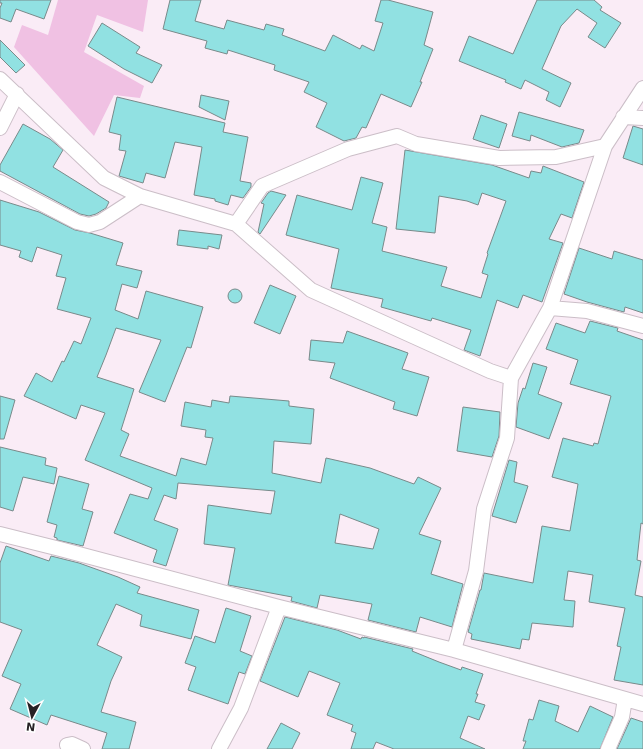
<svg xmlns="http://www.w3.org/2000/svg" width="643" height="749" font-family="'DejaVu Sans',sans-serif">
	<rect width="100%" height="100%" fill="#faecf6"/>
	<path fill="#f0c1e3" d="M58,0H148L143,32L97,15L84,52L144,86L140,98L114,95L94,136L14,47L22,25L48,35Z"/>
	<path fill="#91e1e2" stroke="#798a8a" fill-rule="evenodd" d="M0,0H51L44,19L16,9L11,22L0,18V8L2,3H0Z
		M170,0H201L195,21L224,29L227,20L264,30L266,24L284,29L282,35L325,51L333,35L360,49L362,45L374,51L383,23L375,21L381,0H388L433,12L424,45L433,49L420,82H422L411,107L381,94L366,128L362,127L356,138L344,141L316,127L327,103L304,92L309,82L274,70L275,65L228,50L227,54L205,48L207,41L163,29Z
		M537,0H594L602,7L600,10L621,23L605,48L588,37L597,23L577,9L561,26L542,69L571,83L560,107L546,100L549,92L525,80L521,89L505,82L506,80L459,61L469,36L513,54Z
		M102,23L140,47L136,53L162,65L152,83L124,69L88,46Z
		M0,40L25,65L16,73L0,57Z
		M201,95L229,101L225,120L199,107Z
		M117,97L225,123L223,132L248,137L240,181L251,183V187L243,198L231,195L228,205L215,201V199L194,195L202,147L175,142L165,178L146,173L143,183L119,176L126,151L119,150L121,135L109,132Z
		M519,112L584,130L579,143L562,147L531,135L530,141L512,136Z
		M481,115L507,124L499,148L473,139Z
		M23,124L50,139L63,150L53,167L109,202L106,208L96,214L89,216L80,214L0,171V165Z
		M633,126L643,129V165L623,158Z
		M405,150L492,165L529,178L531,171L541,173L543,166L584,182L572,218L561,214L549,239L563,243L542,302L523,295L518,308L497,300L480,356L464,350L471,330L432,318L431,321L381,307L383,299L331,288L339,249L286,235L297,195L352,210L361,177L383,183L372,223L387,227L382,251L447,267L441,286L481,298L488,275L482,273L488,254L487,253L506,201L482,193L478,205L467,201L439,196L435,233L396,229Z
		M271,191L286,195L260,234L258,232L264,204L261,203L268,193Z
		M0,200L39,212L75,230L90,233L123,243L116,265L142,271L137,288L122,284L115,310L138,319L146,291L203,307L191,348L187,347L165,402L139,392L161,340L116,328L106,355L97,377L134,389L121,430L129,434L120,456L176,476L181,458L206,465L213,438L205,437L206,430L181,426L185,402L211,407L212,400L229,403L230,396L289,401V406L314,409L311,444L274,441L272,473L321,483L326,458L370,468L414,484L418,477L441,488L419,534L441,541L431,574L463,584L452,627L420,617L416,632L368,620L372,604L320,595L317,608L291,601L292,597L228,585L235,548L204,544L208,505L271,514L275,491L178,483L176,499L164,495L154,520L178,529L166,566L153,562L157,550L114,533L130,494L148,499L152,488L85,460L105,413L81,405L76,419L24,396L36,373L52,382L62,361L64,362L74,341L81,344L91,318L57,309L66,278L56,276L62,255L37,247L32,262L19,257L21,251L0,245ZM340,514L379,529L373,549L335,543Z
		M179,230L222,235L219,249L208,246V249L177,245Z
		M579,248L612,259L614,251L643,260V313L625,307L624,312L587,302L564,294Z
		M270,285L296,296L280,334L254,323Z
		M228 296a7 7 0 1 1 14 0a7 7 0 1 1-14 0Z
		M590,321L618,328L617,331L643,340V524L641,523L637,560L641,561L635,595L643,597V685L614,680L621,647L617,646L625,608L589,602L593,575L568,571L564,600L575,601L573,627L532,623L529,640L522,639L520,649L471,639L472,634L468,632L480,590H481L484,573L533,583L542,526L570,531L578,484L552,477L563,438L593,446L594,443L598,444L611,396L570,384L578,360L546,349L556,323L585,333Z
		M347,331L408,353L402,369L429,377L417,416L393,409L395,402L330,378L335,363L309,360L311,340L343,343Z
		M533,363L547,367L538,394L562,403L549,439L516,427L518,403L523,388L525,389Z
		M0,396L15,400L4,439H0Z
		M463,407L500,412L499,436L492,457L457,451Z
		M0,447L46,458L45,465L57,468L54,484L23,477L13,511L0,507Z
		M509,460L517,462L514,482L528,486L516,523L492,516Z
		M59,476L89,484L82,509L93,512L83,546L57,540V538L54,537L57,525L47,522Z
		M6,546L49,561L51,556L79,563L118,577L140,587L137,593L199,610L191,639L140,626L142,615L116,604L97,645L122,657L111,681L101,712L136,722L129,749H102L107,733L51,715L47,725L10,709L21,684L2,676L22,630L0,622V563Z
		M226,608L251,616L240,651L252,656L245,674L239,672L228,704L188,690L196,667L185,663L195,636L215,643Z
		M285,617L337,630L361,639L362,637L364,638V637L413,649L412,651L439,662L461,670L462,667L483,674L476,694H478L475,702L485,705L479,720L468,716L460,738L485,749H394L376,742L373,749H351L356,733L351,731L353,725L327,715L340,683L309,671L298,697L260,681Z
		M539,700L559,706L555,721L578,732L590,706L613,717L600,749H523L526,741H523L529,719L533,720Z
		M631,718L643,722V749H617Z
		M281,723L300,733L292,749H267Z"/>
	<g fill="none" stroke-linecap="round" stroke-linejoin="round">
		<g stroke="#cbbec7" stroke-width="16">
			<path id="street" d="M0,79L104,178L140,196L236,224L311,290L490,371L511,378L550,308L587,311L643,326
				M623,117L643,118
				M0,128L17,94
				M0,182L77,222L89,225L100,222L140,196
				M236,224L262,186L348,149L397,136L416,144L499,158L556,157L605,146
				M550,308L605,146L643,88
				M0,534L60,549L279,607L454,650L643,704
				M454,650L476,571L484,509L507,438L511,378
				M67,745L72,744L83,749
				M219,749L241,708L279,607
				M608,749L622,717L625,699"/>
		</g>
		<use href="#street" stroke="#fff" stroke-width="14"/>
	</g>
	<g transform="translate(32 717) rotate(187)" stroke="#ffffff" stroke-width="3" paint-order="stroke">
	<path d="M0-3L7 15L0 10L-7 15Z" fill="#272225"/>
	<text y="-6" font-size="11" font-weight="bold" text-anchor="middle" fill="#272225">N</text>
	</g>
</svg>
